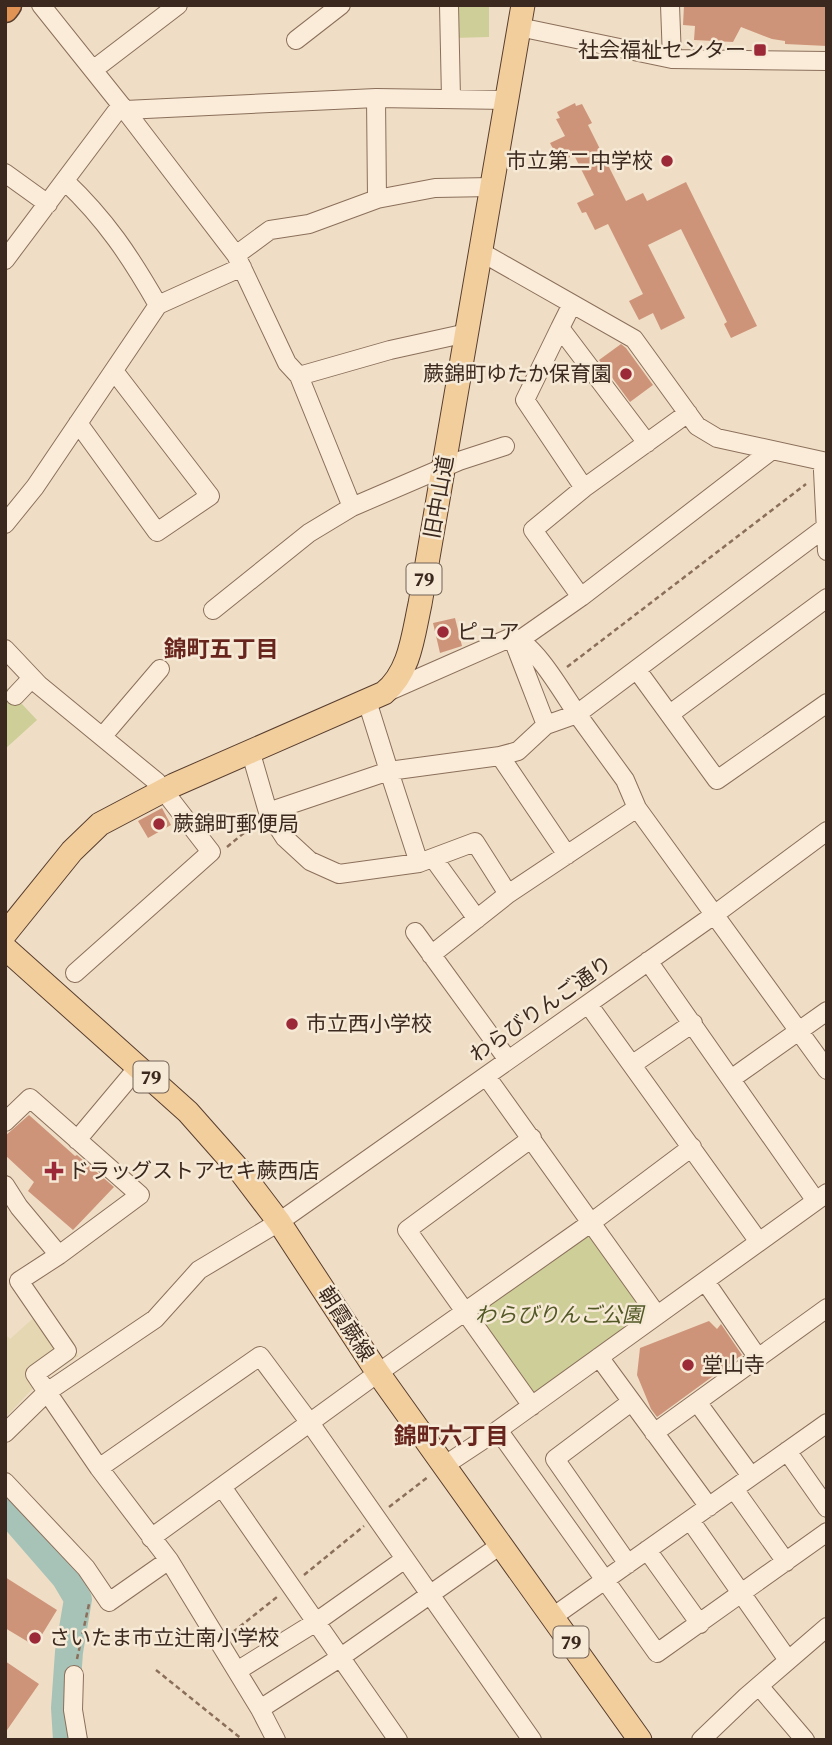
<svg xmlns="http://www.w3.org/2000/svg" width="832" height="1745" font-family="'Source Serif 4','Noto Sans JP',serif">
	<rect width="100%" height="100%" fill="#efdec5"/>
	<path fill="#e5d7b2" d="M38,1314L72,1339L78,1356L35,1386L5,1418V1334L10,1339Z"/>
	<path fill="#cece99" d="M441,5H489V37L453,38Z
		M5,686L37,720L5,749Z
		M592,1222L657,1315L532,1406L464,1312Z"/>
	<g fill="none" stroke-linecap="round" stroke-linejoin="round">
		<path stroke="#a7c3b7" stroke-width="28" d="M5,1508L65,1577L78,1599L69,1652L65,1708L67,1740"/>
	</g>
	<path fill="#ce947a" d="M684,5H827V46L785,44V41L772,39L741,27L733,42L694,40L695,26L683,25Z
		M575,103L576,106L582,104L592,123L588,125L626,201L643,193L647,201L686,182L757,326L731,338L724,324L727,322L681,229L648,245L685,318L661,330L653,313L639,320L629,301L643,294L608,224L595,230L586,212L582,213L577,203L594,195L574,155L560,162L550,143L565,136L556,119L560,118L557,112Z
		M621,344L626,348L653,385L630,402L599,360Z
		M455,618L462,646L440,653L433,623Z
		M162,808L171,825L148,838L138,821Z
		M29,1115L75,1156L77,1155L114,1187L73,1230L28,1191L34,1182L5,1155V1136Z
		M709,1321L717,1329L721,1324L742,1355L657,1417L651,1409L637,1375L640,1348Z
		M5,1577L57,1610L35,1646L5,1628Z
		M5,1661L39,1684L5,1733Z"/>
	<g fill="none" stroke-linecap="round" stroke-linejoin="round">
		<g stroke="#8b6f5b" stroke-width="20">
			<path id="minor" d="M41,5L125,110L376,98L507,100
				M449,5L451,98
				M670,5L672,59
				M519,27L672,59L827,61
				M296,40L341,5
				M93,70L178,5
				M376,98L377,199
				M5,173L48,204
				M65,181C106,220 130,256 158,305
				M481,252L634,339L697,426L717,438L827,462
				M236,255L270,230L309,224L377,199L435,188L492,187
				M5,260L116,112L125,110L236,255L287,363L299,376L352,507
				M572,304L560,328L647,443
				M560,328L525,400L584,488
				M299,376L390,350L467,333
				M78,423L157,532L210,496L114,371
				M827,464L823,471L827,551
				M5,524L35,487L158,305L242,267
				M826,527L577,714L625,780L637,808L827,1070
				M581,597L533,530L584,488L688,413
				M213,610L309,533L352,507L459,461L505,446
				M512,637L546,725L518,751L500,756L567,855
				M521,639L581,597L772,450
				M5,649L39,685L157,782L211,852L75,973
				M637,670L717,780L827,703
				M387,692L512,637C534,642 564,695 577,714L546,725
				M15,696L32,678
				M367,701L389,771L500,756
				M670,714L827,598
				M102,737L160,669
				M250,750L268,812L285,838L310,861L339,874L419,863L475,842L508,894
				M268,812L389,771L419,863
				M433,858L477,919
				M415,932L508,1060
				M431,955L508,894L637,808
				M648,961L816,1201
				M588,1004L759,1242
				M633,1064L693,1023
				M486,1076L657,1315
				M731,1079L827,1011
				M5,1122L30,1098L140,1195L59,1255L19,1281L67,1351L35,1374L47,1392L5,1433
				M77,1140L139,1066
				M5,1185L19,1207L59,1255
				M705,1281L758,1358
				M599,1357L709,1507
				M697,1402L751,1476
				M532,1406L407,1230L532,1138
				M498,1430L657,1653L827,1532
				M654,1433L827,1308
				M787,1451L827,1508
				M445,1465L498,1430L827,1193
				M99,1468L260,1356L310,1423L532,1740
				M5,1482L86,1568L109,1602L169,1560
				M222,1487L398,1740
				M734,1489L786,1562
				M690,1520L788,1660
				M151,1538L378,1373L592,1222L692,1147
				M647,1550L700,1624
				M628,1564L555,1459L631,1402
				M554,1616L827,1423
				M237,1671L316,1622L405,1559
				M74,1675L73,1710L78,1740
				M759,1686L805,1740
				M260,1709L341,1657L502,1544
				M276,1740L260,1709L169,1560L99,1468L47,1392L155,1319L199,1270L279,1222L714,915L827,831
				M701,1740L747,1696L827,1627"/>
		</g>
		<g stroke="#593e2f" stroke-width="25">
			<path id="major" d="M5,934L72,851L100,824L174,785L384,693C410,672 413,636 420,604L523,5
				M5,948L188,1112L241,1172L279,1222L378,1373L640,1740"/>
		</g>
		<g stroke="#593e2f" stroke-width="29">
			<path id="highway" d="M5,9L8,5"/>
		</g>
		<path stroke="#8b6f5b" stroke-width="2.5" stroke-dasharray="5 3.5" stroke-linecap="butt" d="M567,667L806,484
			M227,847L257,822
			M389,1507L428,1477
			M304,1575L364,1526
			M233,1632L277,1597
			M77,1659L89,1604
			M156,1670L243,1740"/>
		<use href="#minor" stroke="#faecd9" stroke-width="18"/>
		<use href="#major" stroke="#f3ce9d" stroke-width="23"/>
		<use href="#highway" stroke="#e09355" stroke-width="26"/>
	</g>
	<g fill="#9b2937" stroke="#f6e9d5" stroke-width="2.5">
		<rect x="753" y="43" width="14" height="14" rx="3.5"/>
		<circle cx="667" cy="161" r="7"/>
		<circle cx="626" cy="374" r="7"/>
		<circle cx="443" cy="632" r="7"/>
		<circle cx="159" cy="824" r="7"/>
		<circle cx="292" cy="1024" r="7"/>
		<path d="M50.5 1160.5h7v7h7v7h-7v7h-7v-7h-7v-7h7z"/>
		<circle cx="688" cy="1365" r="7"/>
		<circle cx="35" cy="1638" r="7"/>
	</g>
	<g text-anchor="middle" stroke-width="5" stroke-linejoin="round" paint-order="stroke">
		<g fill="#f6e9d5" stroke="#736356" stroke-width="2">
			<rect x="406.5" y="563.5" width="35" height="31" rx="5"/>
			<rect x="133.5" y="1061.5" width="35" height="31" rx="5"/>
			<rect x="553.5" y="1626.5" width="35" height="31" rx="5"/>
		</g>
		<g font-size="19" font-weight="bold" fill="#3b291f">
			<text x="424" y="586">79</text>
			<text x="151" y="1084">79</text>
			<text x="571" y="1649">79</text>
		</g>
		<g font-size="21" fill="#3b291f" stroke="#f6e9d5" text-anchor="start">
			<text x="746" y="57" text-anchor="end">社会福祉センター</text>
			<text x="653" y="168" text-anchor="end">市立第二中学校</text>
			<text x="612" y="381" text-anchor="end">蕨錦町ゆたか保育園</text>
			<text x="457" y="639">ピュア</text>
			<text x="173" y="831">蕨錦町郵便局</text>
			<text x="306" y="1031">市立西小学校</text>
			<text x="68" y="1178">ドラッグストアセキ蕨西店</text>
			<text x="702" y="1372">堂山寺</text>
			<text x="49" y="1645">さいたま市立辻南小学校</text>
		</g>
		<g font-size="21" fill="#3b291f" stroke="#f6e9d5">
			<text transform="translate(439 497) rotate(-80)" y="7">旧中山道</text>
			<text transform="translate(541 1009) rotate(-35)" y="7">わらびりんご通り</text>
			<text transform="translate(346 1324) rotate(57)" y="7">朝霞蕨線</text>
		</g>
		<g font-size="21" font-style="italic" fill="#515825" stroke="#f6e9d5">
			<text x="559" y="1322">わらびりんご公園</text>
		</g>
		<g font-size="23" font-weight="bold" fill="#68251d" stroke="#f6e9d5">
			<text x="221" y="657">錦町五丁目</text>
			<text x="451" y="1444">錦町六丁目</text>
		</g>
	</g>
	<rect width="832" height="1745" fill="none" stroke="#3b291f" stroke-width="14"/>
</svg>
